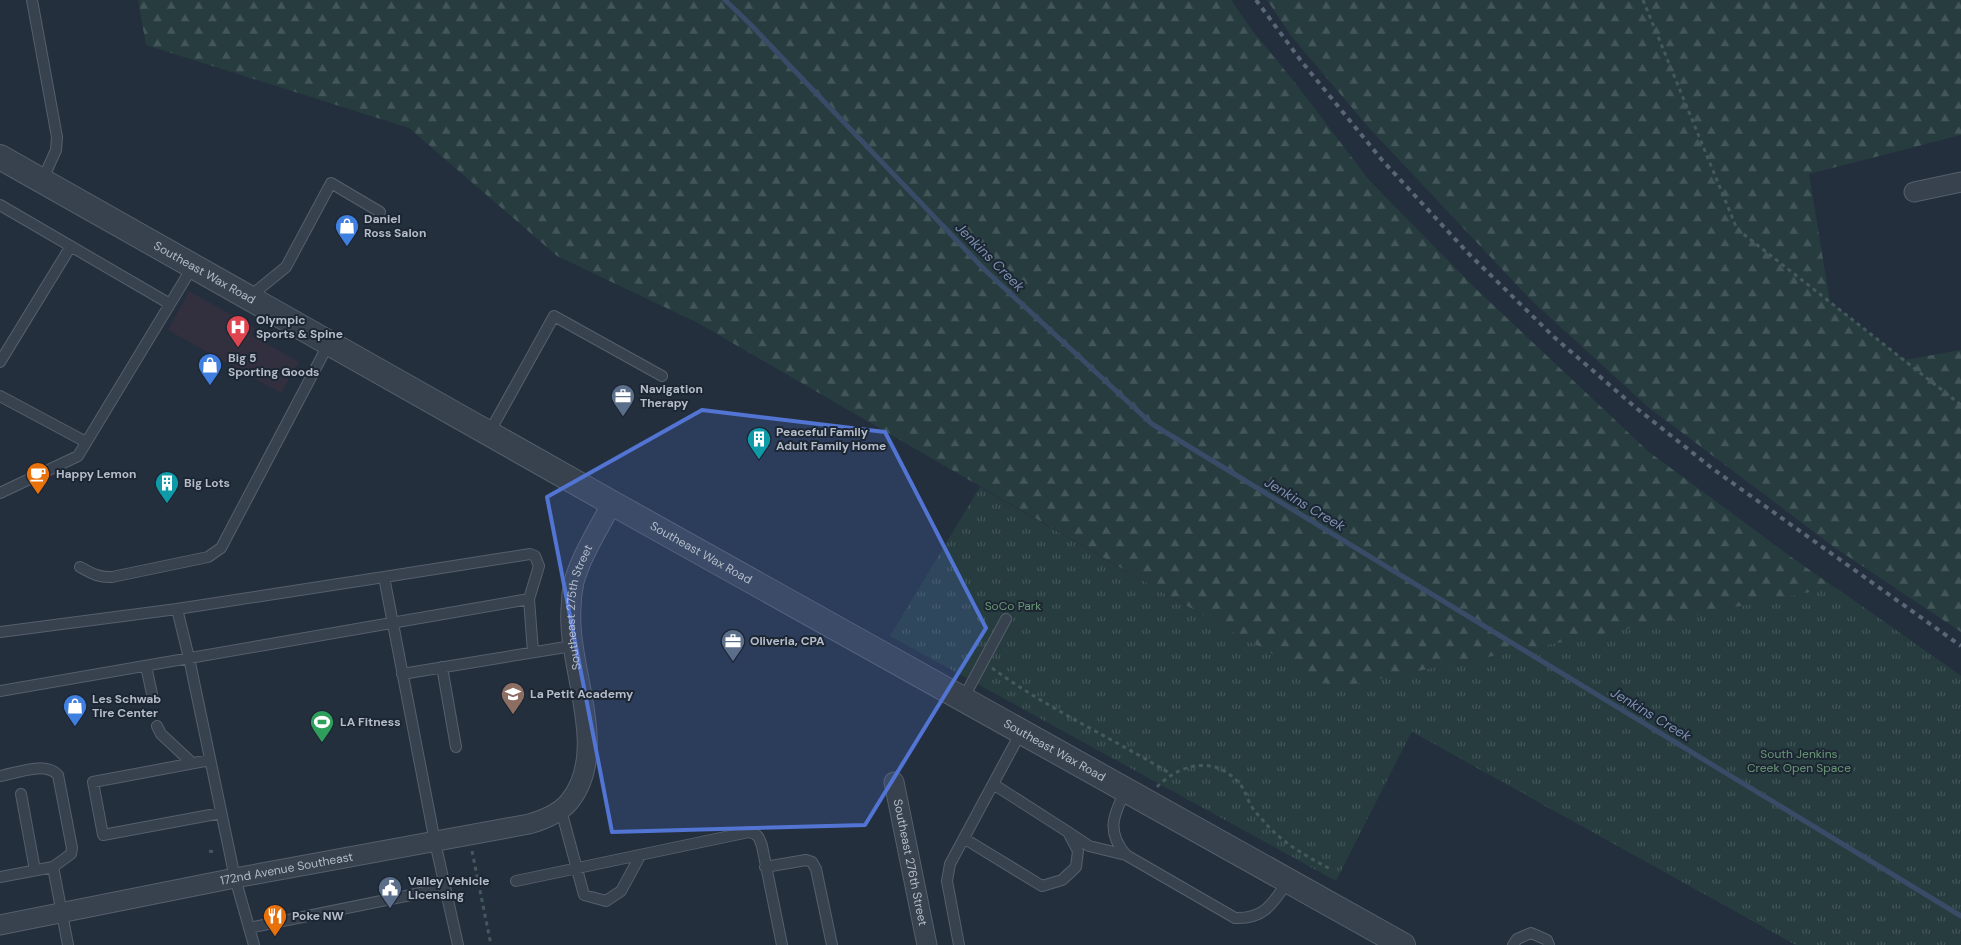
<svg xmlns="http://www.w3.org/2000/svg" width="1961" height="945" font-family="'DM Sans',sans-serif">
	<defs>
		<pattern id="forest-firs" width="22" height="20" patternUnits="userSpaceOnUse" patternTransform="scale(1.25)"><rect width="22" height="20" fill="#263c3f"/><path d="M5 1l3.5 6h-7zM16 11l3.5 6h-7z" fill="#435659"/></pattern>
		<pattern id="park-tufts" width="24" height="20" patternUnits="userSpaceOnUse" patternTransform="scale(1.25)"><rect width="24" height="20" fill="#263c3f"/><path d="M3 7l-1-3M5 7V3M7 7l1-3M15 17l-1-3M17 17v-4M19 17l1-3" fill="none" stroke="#435659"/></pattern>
	</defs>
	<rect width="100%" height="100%" fill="#242f3e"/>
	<path fill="#32303f" d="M189,291L255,328L251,335L299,362L281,393L168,330Z"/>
	<path fill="url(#forest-firs)" d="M138,0H1231L1252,30L1296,84L1369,180L1475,288L1649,452L1794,559L1961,676V945H1796L1218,624L698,323L557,256L409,128L146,45Z
		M1267,0H1961V135L1809,174L1830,302L1904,360L1961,350V632L1834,547L1648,407L1532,301L1370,129L1292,37Z"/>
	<path fill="url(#park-tufts)" d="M980,487L1218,624L1334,688L1835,587L1961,676V945H1796L1412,731L1336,881L890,636Z"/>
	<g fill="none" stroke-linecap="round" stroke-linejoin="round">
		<path stroke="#394c67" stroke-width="5" d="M725,0L750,24L986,271L1152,424L1961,916"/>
		<g stroke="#565f6c" stroke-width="12">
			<path id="service" d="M32,0L57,137L56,150L42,181
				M0,205L170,304
				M249,297L286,267L331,183L380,212
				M0,362L71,246
				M0,396L86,442
				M489,433L554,316L662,376
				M0,493L78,456L193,266
				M80,567C91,573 99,578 112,577L208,557L221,548L329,343
				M384,577L530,554L535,556L539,566L529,599L533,652
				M177,609L384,577L435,842L458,945
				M0,632L177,609L189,658L235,878L254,945
				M146,666L152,694
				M442,667L456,747
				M402,674L572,646
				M0,691L529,599
				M963,699L1006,619
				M157,726L161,734L192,763
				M210,760L93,782L103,835L221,813
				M0,776C17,773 45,761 58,775L72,848L71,854L53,867
				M1126,790C1113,815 1106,832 1126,855
				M21,794L35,870
				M561,810L584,895L606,901L621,891L640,856
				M1068,832L1089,846L1126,855L1235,918C1265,919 1273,903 1288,881
				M965,839L1042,886L1062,880L1076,867L1078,851L1068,832L993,784
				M765,867L806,860L812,862L816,869L832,945
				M0,877L53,867L68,945
				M516,881L749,832C758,834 759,837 762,846L782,945
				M249,928L445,888
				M959,945L947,881L950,864L1021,732
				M1513,945L1517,939L1531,933L1547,940L1549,945"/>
		</g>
		<g stroke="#565f6c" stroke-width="21">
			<g id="minor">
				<path d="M1914,192L1961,182"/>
				<path id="s1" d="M894,782L927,945"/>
				<path id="s2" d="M0,925L235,878L529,824C543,820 559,814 569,802C611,751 567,669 571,609C571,601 572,591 574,582C580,558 600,526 612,503"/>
			</g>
		</g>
		<g stroke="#565f6c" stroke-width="26">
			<g id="tertiary">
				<path id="s3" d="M0,157L612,503L1403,945"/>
			</g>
		</g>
		<path stroke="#44595c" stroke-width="3" stroke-dasharray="4 4" stroke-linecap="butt" d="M1643,0L1737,229L1961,405
			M992,668C1048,709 1112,738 1171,774
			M1157,787C1179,764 1214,755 1238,782C1244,788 1246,795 1249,802C1253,810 1260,817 1266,824C1284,844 1308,857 1332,870
			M209,851L214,852
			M472,851L491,945"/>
		<use href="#service" stroke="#38414e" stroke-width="10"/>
		<use href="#minor" stroke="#38414e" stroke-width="19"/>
		<use href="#tertiary" stroke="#38414e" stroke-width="24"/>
		<path stroke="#5a6575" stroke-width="4" stroke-dasharray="5 5" stroke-linecap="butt" d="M1256,0L1302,62L1382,160L1468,253L1554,337L1635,407L1713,469L1961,646"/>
	</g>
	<path fill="#5274d3" fill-opacity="0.2" stroke="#5274d3" stroke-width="4" stroke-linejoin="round" d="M702,410L885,432L986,628L865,825L612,832L547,497Z"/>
	<defs>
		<g id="shop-pin" transform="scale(1.25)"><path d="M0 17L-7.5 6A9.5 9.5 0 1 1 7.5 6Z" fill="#3f7fe0" stroke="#1d2633"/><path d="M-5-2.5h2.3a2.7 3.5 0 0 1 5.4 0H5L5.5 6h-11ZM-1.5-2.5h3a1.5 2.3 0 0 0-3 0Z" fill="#fff"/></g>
		<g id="hospital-pin" transform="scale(1.25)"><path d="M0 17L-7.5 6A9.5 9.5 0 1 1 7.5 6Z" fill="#e0444e" stroke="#1d2633"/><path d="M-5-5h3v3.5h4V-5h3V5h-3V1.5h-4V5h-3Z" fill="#fff"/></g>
		<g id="office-pin" transform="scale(1.25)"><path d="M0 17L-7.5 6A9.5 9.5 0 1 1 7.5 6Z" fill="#5c6f8a" stroke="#1d2633"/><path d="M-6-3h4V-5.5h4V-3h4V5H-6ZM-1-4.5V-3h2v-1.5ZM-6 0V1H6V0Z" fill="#fff"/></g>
		<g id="building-pin" transform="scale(1.25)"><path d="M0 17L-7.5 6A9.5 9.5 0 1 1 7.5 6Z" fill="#0f9aa8" stroke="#1d2633"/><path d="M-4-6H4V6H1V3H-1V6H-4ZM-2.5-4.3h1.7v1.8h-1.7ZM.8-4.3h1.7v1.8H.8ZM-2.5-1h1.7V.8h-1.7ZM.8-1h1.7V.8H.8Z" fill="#fff"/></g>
		<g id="cafe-pin" transform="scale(1.25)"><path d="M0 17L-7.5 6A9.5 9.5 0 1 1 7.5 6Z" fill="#e8710a" stroke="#1d2633"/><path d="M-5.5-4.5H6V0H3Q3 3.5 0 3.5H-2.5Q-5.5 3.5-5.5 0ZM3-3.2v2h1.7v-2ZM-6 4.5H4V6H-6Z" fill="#fff"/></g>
		<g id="school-pin" transform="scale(1.25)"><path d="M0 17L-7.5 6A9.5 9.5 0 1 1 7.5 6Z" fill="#8d6e63" stroke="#1d2633"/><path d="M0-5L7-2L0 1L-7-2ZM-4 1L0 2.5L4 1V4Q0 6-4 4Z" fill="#fff"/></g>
		<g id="stadium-pin" transform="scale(1.25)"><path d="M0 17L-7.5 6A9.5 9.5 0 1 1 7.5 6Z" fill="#2e9e5b" stroke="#1d2633"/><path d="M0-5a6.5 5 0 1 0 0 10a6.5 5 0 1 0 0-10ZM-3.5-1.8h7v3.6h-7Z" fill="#fff"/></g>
		<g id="civic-pin" transform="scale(1.25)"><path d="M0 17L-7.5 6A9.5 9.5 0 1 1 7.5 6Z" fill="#5c6f8a" stroke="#1d2633"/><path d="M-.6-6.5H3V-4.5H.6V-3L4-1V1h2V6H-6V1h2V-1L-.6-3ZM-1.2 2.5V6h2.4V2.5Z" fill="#fff"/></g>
		<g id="restaurant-pin" transform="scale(1.25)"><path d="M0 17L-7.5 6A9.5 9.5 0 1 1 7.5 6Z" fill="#e8710a" stroke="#1d2633"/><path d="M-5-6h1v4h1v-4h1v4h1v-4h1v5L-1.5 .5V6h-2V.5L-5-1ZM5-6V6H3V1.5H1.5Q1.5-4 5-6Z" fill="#fff"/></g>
	</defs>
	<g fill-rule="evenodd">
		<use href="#shop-pin" x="347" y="226"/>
		<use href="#hospital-pin" x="238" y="327"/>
		<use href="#shop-pin" x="210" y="365"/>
		<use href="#office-pin" x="623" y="396"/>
		<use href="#building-pin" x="759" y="439"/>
		<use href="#cafe-pin" x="38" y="474"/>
		<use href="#building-pin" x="167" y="483"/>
		<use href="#office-pin" x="733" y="641"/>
		<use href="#school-pin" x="513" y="694"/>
		<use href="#shop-pin" x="75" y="706"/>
		<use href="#stadium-pin" x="322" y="722"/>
		<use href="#civic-pin" x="390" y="888"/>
		<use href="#restaurant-pin" x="275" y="916"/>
	</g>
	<g text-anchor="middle" stroke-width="4" stroke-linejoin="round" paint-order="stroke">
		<g font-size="12" font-weight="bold" fill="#b4bcc9" stroke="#1d2633" text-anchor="start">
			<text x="364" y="223">Daniel<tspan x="364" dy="14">Ross Salon</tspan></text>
			<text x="256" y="324">Olympic<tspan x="256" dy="14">Sports &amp; Spine</tspan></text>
			<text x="228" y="362">Big 5<tspan x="228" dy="14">Sporting Goods</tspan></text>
			<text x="640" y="393">Navigation<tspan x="640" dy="14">Therapy</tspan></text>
			<text x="776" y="436">Peaceful Family<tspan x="776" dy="14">Adult Family Home</tspan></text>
			<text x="56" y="478">Happy Lemon</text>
			<text x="184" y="487">Big Lots</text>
			<text x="750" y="645">Oliveria, CPA</text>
			<text x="530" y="698">La Petit Academy</text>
			<text x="92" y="703">Les Schwab<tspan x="92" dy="14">Tire Center</tspan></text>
			<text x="340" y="726">LA Fitness</text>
			<text x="408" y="885">Valley Vehicle<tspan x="408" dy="14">Licensing</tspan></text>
			<text x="292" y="920">Poke NW</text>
		</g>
		<g font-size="12" fill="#b4bcc9" stroke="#1d2633">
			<text dy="4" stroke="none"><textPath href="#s3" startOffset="235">Southeast Wax Road</textPath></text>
			<text dy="4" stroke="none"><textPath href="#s3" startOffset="805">Southeast Wax Road</textPath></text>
			<text dy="4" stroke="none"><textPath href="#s2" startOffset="786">Southeast 275th Street</textPath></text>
			<text dy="4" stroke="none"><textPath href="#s3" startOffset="1210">Southeast Wax Road</textPath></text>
			<text dy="4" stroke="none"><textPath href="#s1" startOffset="82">Southeast 276th Street</textPath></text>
			<text dy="4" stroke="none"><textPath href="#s2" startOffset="292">172nd Avenue Southeast</textPath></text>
		</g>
		<g font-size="12" fill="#6b9a76" stroke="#1d2633">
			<text x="1013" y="610">SoCo Park</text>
			<text x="1799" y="758">South Jenkins<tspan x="1799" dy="14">Creek Open Space</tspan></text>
		</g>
		<g font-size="14" font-style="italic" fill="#7c92b1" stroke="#1d2633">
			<text transform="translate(990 257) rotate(45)" y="5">Jenkins Creek</text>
			<text transform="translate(1305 504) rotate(31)" y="5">Jenkins Creek</text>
			<text transform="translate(1651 714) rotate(31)" y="5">Jenkins Creek</text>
		</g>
	</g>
</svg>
